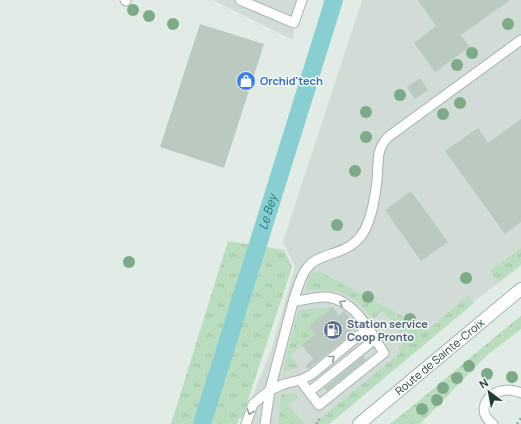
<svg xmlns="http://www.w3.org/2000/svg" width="521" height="424" font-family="Manrope,sans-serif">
	<defs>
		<pattern id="grass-tufts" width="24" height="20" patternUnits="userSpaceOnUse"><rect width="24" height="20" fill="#baddbf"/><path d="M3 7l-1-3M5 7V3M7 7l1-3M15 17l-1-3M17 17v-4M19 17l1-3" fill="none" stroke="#a0bfa5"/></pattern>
	</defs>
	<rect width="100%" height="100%" fill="#e2ece6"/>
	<path fill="#d0dcd5" d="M213,0H302L294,23L293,40Z
		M362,0H521V266L476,300L328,424H243V419L271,351L295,267L283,242Z"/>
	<path fill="url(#grass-tufts)" d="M228,241L284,250L292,267L242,418H239L237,424H171Z
		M521,248V264L499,282L490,271Z
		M319,271L428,330L468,296L474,303L333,421L328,424H314L401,352L398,348L407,340L383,311L373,319C349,291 341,289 305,290L310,275Z
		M333,307L309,326L316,334L290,355L299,367L283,372L292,334L299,310Z
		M521,316V329L486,356L420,424H390C435,389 477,351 521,316Z
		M294,393L298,397L288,405L305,424H278L281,395Z"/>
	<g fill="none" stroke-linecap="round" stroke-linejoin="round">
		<path stroke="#89cfd1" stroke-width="18" id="s1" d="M202,424L334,0"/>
	</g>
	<path fill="#bacac1" d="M418,0H510L461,35L470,47L435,72L414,43L436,26Z
		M200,24L264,44L224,168L160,147Z
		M420,78L428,90L415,99L407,87Z
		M521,119V222L505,234L445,151L478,128L488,143Z
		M411,191L448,242L421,261L385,210Z
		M333,307L339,315L344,311L357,327L347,336L348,337L308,369L305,366L313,359L302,345L316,334L309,326Z
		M363,356L366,360L327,391L324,388Z"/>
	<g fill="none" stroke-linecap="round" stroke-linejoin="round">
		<g stroke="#a5b4ac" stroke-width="11">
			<path id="service" d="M125,0L126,1
				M240,0L294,23L302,0
				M293,302C297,290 300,277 307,268C319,251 348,257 363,233C372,219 375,197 377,180C379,163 375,151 388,137L521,40
				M300,380L311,375L368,328
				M309,392L375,339
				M246,424L253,404L270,390L293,302C304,300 317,296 328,297C356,301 370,332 384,353L319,405L300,380L284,384L270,390L265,424
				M493,424C470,408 496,381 521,393"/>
		</g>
		<g stroke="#a0b8ac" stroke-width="14">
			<g id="secondary">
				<path id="s2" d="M359,424L521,289"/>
			</g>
		</g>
		<path stroke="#82b09c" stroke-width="2.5" stroke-dasharray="2 3" stroke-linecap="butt" d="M316,424L319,422V416
			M517,424L521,418"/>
		<use href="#service" stroke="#fff" stroke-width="9"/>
		<use href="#secondary" stroke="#fff" stroke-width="12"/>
	</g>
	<g fill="#7eaa8a">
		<circle cx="133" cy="10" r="6"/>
		<circle cx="149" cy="16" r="6"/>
		<circle cx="173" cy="24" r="6"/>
		<circle cx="508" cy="24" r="6"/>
		<circle cx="472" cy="53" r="6"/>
		<circle cx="457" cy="65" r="6"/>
		<circle cx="400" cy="95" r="6"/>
		<circle cx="460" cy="103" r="6"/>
		<circle cx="366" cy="112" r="6"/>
		<circle cx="443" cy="114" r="6"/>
		<circle cx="366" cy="137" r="6"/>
		<circle cx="355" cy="171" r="6"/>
		<circle cx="337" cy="225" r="6"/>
		<circle cx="129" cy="262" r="6"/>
		<circle cx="466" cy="278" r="6"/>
		<circle cx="368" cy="297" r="6"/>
		<circle cx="410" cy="319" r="6"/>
		<circle cx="469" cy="366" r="6"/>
		<circle cx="487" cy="374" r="6"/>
		<circle cx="512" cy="377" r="6"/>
		<circle cx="457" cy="378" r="6"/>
		<circle cx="443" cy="388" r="6"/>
		<circle cx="437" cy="400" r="6"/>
		<circle cx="422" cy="409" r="6"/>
	</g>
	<defs><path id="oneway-chevron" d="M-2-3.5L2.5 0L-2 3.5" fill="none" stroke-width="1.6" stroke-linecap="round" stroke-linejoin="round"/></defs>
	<g stroke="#909e98">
		<use href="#oneway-chevron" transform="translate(342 303) rotate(-151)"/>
		<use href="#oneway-chevron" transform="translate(332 358) rotate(-39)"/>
		<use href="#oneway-chevron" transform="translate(250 412) rotate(109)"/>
	</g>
	<defs>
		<g id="shop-disc" transform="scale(1)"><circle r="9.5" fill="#3f7fe0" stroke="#f2f8f4"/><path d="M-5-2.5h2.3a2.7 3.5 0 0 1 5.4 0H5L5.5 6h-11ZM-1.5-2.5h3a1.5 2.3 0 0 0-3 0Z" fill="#fff"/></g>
		<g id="fuel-disc" transform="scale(1)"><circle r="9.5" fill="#5c6f8a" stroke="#f2f8f4"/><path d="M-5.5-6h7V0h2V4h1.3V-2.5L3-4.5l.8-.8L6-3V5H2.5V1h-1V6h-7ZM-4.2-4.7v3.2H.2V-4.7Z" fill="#fff"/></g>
	</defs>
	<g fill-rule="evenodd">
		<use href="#shop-disc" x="246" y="81"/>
		<use href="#fuel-disc" x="333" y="330"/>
	</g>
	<g text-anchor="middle" stroke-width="3" stroke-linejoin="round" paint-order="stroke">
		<g font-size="11" font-weight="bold" fill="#366cbe" stroke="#f2f8f4" text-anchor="start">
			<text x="260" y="85">Orchid'tech</text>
		</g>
		<g font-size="11" font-weight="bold" fill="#4e5e75" stroke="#f2f8f4" text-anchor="start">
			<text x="347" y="328">Station service<tspan x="347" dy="13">Coop Pronto</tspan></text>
		</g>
		<g font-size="11" fill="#223d32" stroke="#f2f8f4">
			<text dy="4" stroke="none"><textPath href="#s2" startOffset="105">Route de Sainte-Croix</textPath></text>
		</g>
		<g font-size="12" font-style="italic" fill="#1c7579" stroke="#f2f8f4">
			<text dy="4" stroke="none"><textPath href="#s1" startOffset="222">Le Bey</textPath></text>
		</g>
	</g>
	<g transform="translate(489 392) rotate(328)" stroke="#f2f8f4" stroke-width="3" paint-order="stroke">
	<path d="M0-3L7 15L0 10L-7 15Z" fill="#223d32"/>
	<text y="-6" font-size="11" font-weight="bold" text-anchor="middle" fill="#223d32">N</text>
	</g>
</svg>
